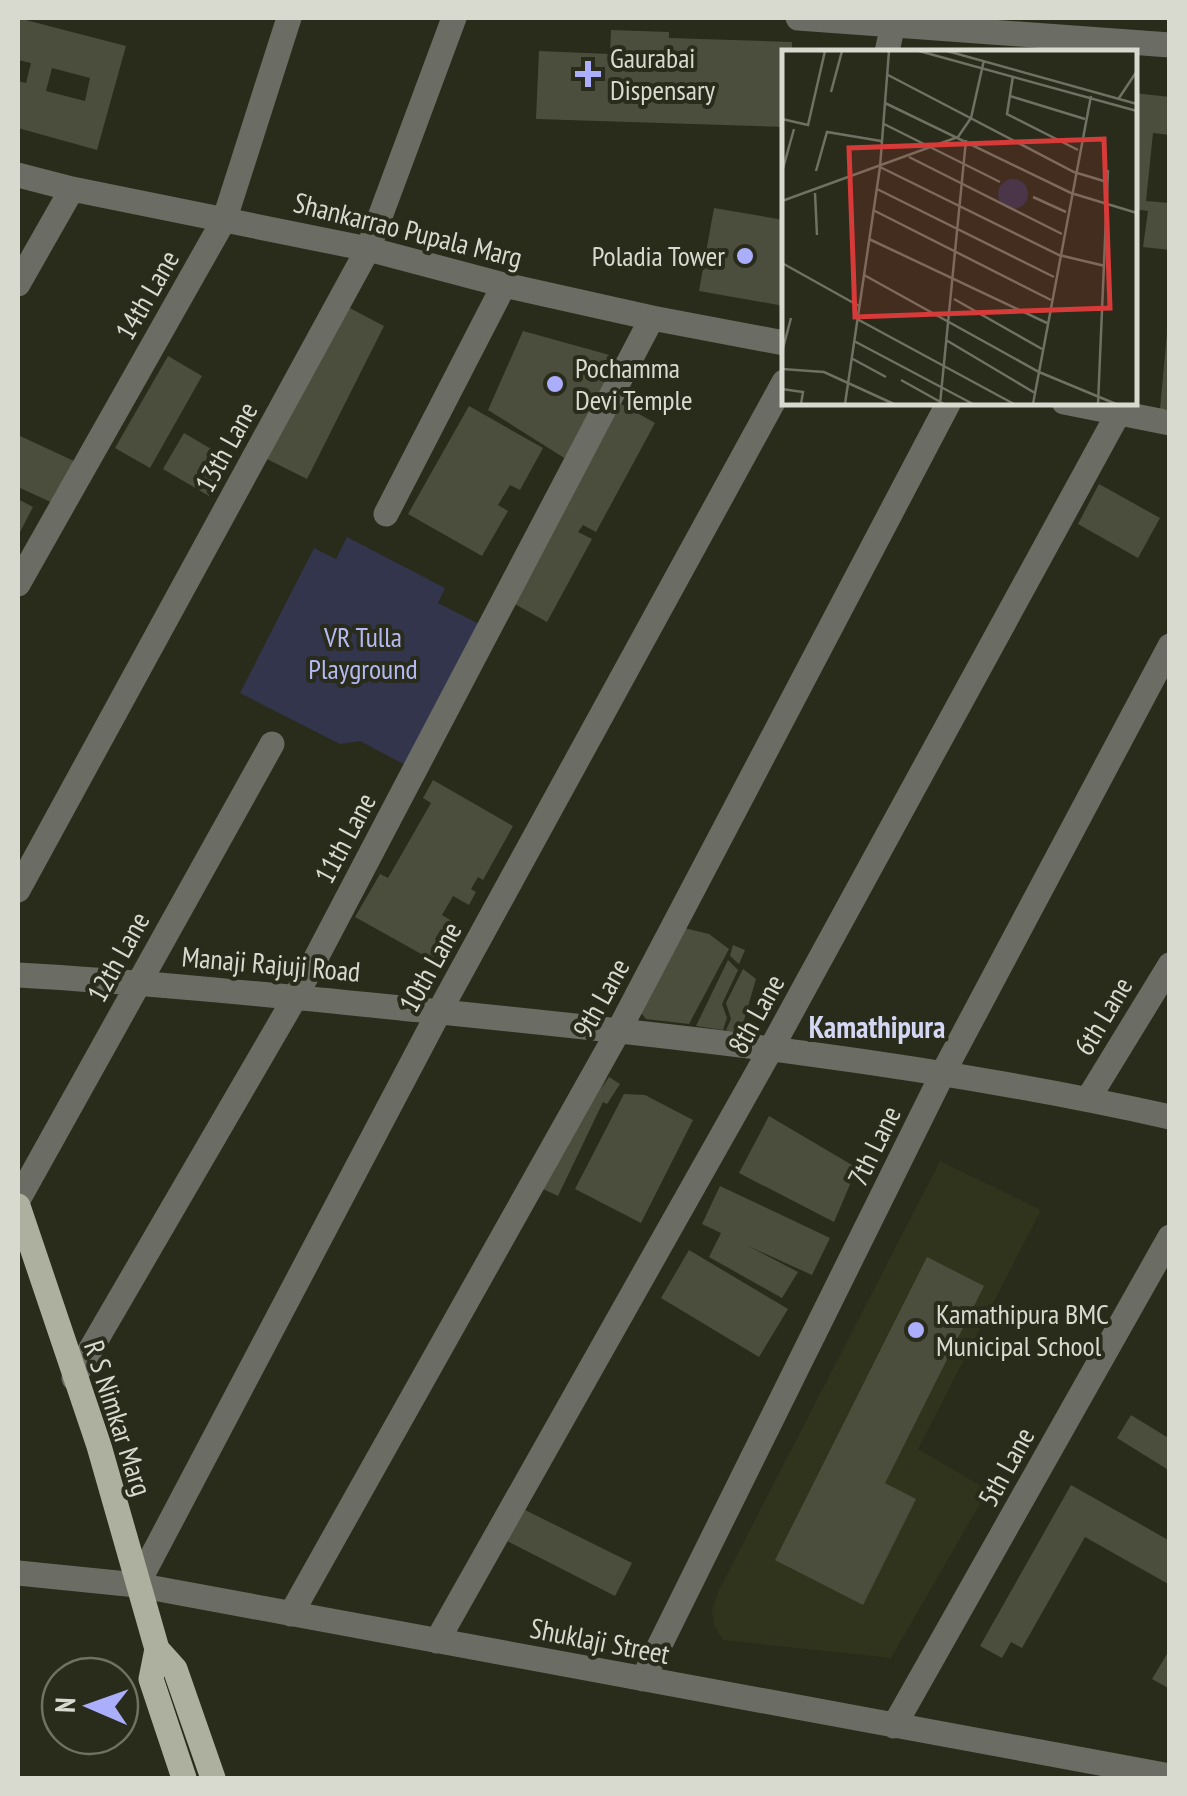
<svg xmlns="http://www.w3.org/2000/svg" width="1187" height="1796" font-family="'PT Sans Narrow',sans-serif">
	<rect width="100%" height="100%" fill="#292b1b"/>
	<path fill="#31341d" d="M940,1161L1041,1210L918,1449L988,1490L891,1658L723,1640L714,1626L712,1609L719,1590Z"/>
	<path fill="#33354d" d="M347,537L445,588L438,603L485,627L411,768L360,741L340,744L240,693L314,548L336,559Z"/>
	<path fill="#4c4e3d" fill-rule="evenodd" d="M18,18L126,46L97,150L18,128V81L26,83L31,63L18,60ZM52,68L90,78L85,101L46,91Z
		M611,30L669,32V38L792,42V52H784V127L536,119L539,51L610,54Z
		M1134,93L1170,97V135L1153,133L1146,201L1170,203V250L1143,247L1148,211L1134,209Z
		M714,208L784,220V306L699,291Z
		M344,305L384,326L307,479L267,459Z
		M523,331L624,359L569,461L488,410Z
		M1167,333L1170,334V410L1160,409Z
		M168,356L202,376L150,468L115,448Z
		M621,404L655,423L596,532L583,525L578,532L592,539L547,622L513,603Z
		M469,406L543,448L520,490L510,485L498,505L508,511L482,556L408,514Z
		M184,433L230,460L209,496L163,469Z
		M18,435L74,461L55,504L18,487Z
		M1099,484L1160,518L1138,558L1078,524Z
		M18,499L33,507L18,536Z
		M433,780L513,826L483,880L478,877L471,889L476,892L469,905L453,896L442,915L457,924L452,935L441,929L435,939L442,943L432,960L355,917L380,874L388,878L431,803L423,798Z
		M680,927L709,934L729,949L689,1024L646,1019L638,1009Z
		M733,945L745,950L739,964L730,956Z
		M728,960L738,970L722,1004L727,1018L723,1030L696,1026Z
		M743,969L756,979L740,1034L726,1030L731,1019L726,1003Z
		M601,1069L607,1077L601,1089L609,1077L620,1084L607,1104L603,1102L558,1196L541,1188Z
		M624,1094L645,1095L693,1120L641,1223L575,1189Z
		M769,1116L857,1168L834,1222L739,1173Z
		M720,1186L830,1238L812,1275L746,1245L798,1272L782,1298L709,1257L721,1233L702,1224Z
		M689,1250L788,1309L759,1357L661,1298Z
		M927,1257L984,1286L885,1483L916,1499L863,1605L775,1560Z
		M1131,1415L1170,1439V1471L1117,1438Z
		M1071,1485L1170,1541V1585L1085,1537L1022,1648L1011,1642L1002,1658L980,1646Z
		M523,1509L632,1563L615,1596L507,1541Z
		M1170,1649V1689L1152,1679Z"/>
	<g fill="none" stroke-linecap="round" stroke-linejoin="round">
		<path stroke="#6b6c64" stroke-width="25" d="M798,18L1170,45
			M887,52L893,24
			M18,175L72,189L368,249L504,285L652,318L784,343
			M18,284L72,189
			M1064,402L1170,423
			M386,514L504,285
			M18,584L225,218L289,18
			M18,890L368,249L454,18
			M18,975C159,983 300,998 441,1012C686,1037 929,1063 1170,1117
			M1088,1099L1170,965
			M18,1200L272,744
			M74,1378L296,996L652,318
			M18,1573L137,1585L1170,1776
			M137,1585L439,1012L784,382
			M291,1614L620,1028L949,402
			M437,1641L772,1047L1119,412
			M643,1679L943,1073L1170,646
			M894,1726L1170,1237"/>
		<path stroke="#adb09f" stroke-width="25" d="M18,1206L99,1446L157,1649L175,1669L213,1778
			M157,1649L151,1679L184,1778"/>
	</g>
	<g fill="#abaffb" stroke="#292b1b" stroke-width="4">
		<path d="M583 59h10v10h10v10h-10v10h-10v-10h-10v-10h10z"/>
		<circle cx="745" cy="256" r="10"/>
		<circle cx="555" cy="384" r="10"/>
		<circle cx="916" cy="1330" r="10"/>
	</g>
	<g text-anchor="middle" stroke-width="8" stroke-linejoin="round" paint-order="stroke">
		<g font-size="28" fill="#d8dad0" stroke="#292b1b" text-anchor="start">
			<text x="610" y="68">Gaurabai<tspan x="610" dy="32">Dispensary</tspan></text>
			<text x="725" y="266" text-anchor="end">Poladia Tower</text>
			<text x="575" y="378">Pochamma<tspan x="575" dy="32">Devi Temple</tspan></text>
			<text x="936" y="1324">Kamathipura BMC<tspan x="936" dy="32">Municipal School</tspan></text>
		</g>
		<g font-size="28" fill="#d8dad0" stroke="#292b1b">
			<text transform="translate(408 230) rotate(14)" y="10">Shankarrao Pupala Marg</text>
			<text transform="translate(147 295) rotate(-60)" y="10">14th Lane</text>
			<text transform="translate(226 447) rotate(-61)" y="10">13th Lane</text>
			<text transform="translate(345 838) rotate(-62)" y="10">11th Lane</text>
			<text transform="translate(118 957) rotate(-61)" y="10">12th Lane</text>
			<text transform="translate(271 964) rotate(5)" y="10">Manaji Rajuji Road</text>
			<text transform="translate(430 967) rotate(-61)" y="10">10th Lane</text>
			<text transform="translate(601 998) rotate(-61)" y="10">9th Lane</text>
			<text transform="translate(756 1014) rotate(-61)" y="10">8th Lane</text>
			<text transform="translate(1103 1016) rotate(-59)" y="10">6th Lane</text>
			<text transform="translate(874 1146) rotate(-64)" y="10">7th Lane</text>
			<text transform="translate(118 1418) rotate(72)" y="10">R S Nimkar Marg</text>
			<text transform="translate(1006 1467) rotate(-61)" y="10">5th Lane</text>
			<text transform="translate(600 1641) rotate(11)" y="10">Shuklaji Street</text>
		</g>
		<g font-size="28" fill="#b4b9f3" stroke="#292b1b">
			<text x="363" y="647">VR Tulla<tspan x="363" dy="32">Playground</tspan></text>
		</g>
		<g font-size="30" font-weight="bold" fill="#d4d7f4" stroke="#292b1b">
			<text x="877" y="1038">Kamathipura</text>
		</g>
	</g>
	<g transform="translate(782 50)">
		<rect width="355" height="355" fill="#292b1b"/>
		<path d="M216 144a15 15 0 1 1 30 0a15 15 0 1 1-30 0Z" fill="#33354d"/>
		<path fill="none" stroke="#6f7163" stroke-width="2.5" d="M137,1L355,61M165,1L355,54M106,25L292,122L325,132M231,26L225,64L296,100M49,42L60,1M228,46L303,69M337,48L355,21M103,53L289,143L355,163M0,69L26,75L43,1M102,74L218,132M127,107L280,184M98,117L277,205L323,216M34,121L45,82L99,91M0,122L12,79M95,139L272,227M33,143L35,185M251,147L284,162M0,151L176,87L189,68L202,10M91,160L269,250M87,189L265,273M0,213L77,256M82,225L257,322L334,354M172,249L260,299M75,269L232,354M164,290L253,343M72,291L191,354M0,302L9,268M69,308L104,327M0,319L42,322L112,354M119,330L162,354M0,339L21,342L19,354M63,354L98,117L107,1M158,354L184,90M251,354L309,46M316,354L326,120"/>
		<path fill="#d63a39" fill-opacity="0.15" stroke="#d63a39" stroke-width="5" d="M322,89L328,258L73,267L67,98Z"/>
		<rect width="355" height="355" fill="none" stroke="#d8dad0" stroke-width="5"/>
	</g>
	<rect width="1187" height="1796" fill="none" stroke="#d8dad0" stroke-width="40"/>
	<g transform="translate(90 1706) rotate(272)"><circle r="48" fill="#292b1b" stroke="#6f7163" stroke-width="2.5"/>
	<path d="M0-8L18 38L0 25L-18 38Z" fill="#abaffb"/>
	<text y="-15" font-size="28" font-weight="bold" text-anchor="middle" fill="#d8dad0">N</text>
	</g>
</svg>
